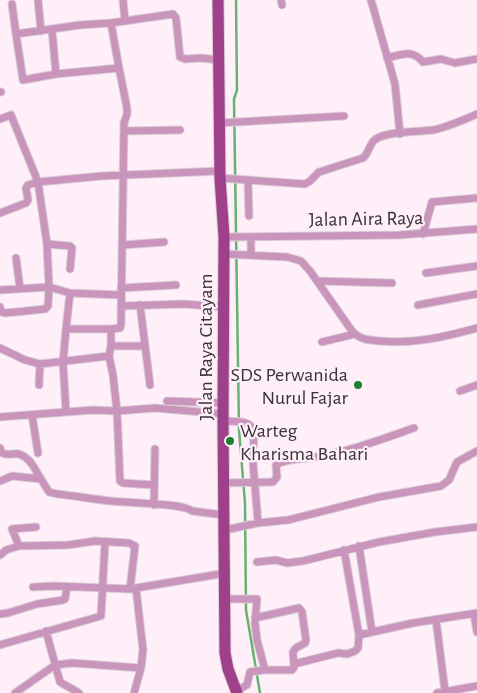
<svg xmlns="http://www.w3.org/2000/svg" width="477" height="693" font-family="'Alegreya Sans',sans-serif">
	<rect width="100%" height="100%" fill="#feeff9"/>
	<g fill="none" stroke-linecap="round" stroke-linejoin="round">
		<path stroke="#66b26f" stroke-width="2.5" d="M236,0L237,90L234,99L239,430L245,503L246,610L260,693"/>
		<g stroke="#dbcdd6" stroke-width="9">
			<path id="street" d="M38,0L41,31
				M123,0L125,21
				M281,0L282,5
				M371,0L395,84L400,134
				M12,4L16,34
				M111,23L119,68L56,74L23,80L16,34L80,25Z
				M111,23L173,14L176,18L180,57L185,59L201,58L219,60
				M52,30L56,74
				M387,58C403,54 412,49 423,62L441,59L455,63L477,59
				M119,68L127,108V114L124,123L121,325L120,328L111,329V346L109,356L113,375L117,411L120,481L123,483L154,485
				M0,92H1
				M0,119L11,115L38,182L47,244L49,287L70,293L121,295
				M219,123L344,116
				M124,131L180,130
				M220,178L305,184L310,181L319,172L363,158C370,152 369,143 376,139C388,131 418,132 433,130C448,127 463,120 477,114
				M248,181L249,216
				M0,213L26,203L28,200L26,188L28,185L38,182L102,176L220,171
				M423,234L432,202L477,198
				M224,237L399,235L477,229
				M251,237V255
				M47,244L70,246L72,248L70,269
				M123,245L164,242
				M224,254L287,257L301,261L310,271L352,331C360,340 369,340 380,341C415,344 444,337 477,328
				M16,258L20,288
				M426,273L477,266
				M318,281L392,283
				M121,288L176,285
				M0,290L49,287L48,306L45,309L6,313L1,312L0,307
				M70,293L66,329H111
				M140,305L150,385
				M418,305L477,294
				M121,306L183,304L224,307
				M66,329L63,362L66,412
				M322,342L355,334
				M111,346H145
				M0,348L25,360L40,364L39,385
				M40,364L109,356
				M460,391L477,385
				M167,401L224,403
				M32,415L38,453
				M0,417L93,410L117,411L155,408L224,414
				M223,421C234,422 249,419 254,431L253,462L258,523
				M0,448L2,453C8,456 13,453 19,454C31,458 35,470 41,479
				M0,481L12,476L41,479L49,492L57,494C75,496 93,499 111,501C127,503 183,503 192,511L224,515
				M223,483L273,482L277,477L276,465C284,459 299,459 309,458C345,453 380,440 414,428
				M154,505L155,449
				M225,530L258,523L288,520L379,497L441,486L449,480L457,462L477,451
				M19,546L12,529L36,527
				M359,546L372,632
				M0,555L6,550L19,546L68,545L95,541L129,543L135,546L130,589
				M257,562L276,560L287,563L303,561L379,542L435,532L477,527
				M33,587L55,586L130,589L226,573
				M225,599H257L255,623L257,640L265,670
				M0,614L8,613L37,604L63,600L65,599L67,587
				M474,614L477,632
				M436,620L445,691
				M46,631L60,682L79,693
				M359,635L413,623L477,613
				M0,645L101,616L105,542
				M294,664L338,653L347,654L355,651L358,648L359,635L344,550
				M236,691L247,685L250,672L263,670H292L294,667L293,652L296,648L305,643L306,640L302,612L299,608L255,618
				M15,693L55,665L72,663L141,668L143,650L136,588
				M134,693L141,668
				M437,693L477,686"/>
		</g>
		<g stroke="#dbcdd6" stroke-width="13">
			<path id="primary" d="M218,0L220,178L224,237L223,421L225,653L228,669L237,693"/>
		</g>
		<use href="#street" stroke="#ca95bc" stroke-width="7"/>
		<use href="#primary" stroke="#9f408b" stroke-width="11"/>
	</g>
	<g fill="#1d8134" stroke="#feeff9" stroke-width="2">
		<circle cx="358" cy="385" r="5"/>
		<circle cx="230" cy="441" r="5"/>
	</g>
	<g text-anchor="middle" stroke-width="4.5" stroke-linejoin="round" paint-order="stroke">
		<g font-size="20" fill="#3a3338" stroke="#feeff9">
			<text transform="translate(366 218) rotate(-1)" y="7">Jalan Aira Raya</text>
			<text transform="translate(205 347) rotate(-90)" y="7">Jalan Raya Citayam</text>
		</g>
		<g font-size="20" fill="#3a3338" stroke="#feeff9" text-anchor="end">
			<text x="348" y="381">SDS Perwanida<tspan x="348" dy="23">Nurul Fajar</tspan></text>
			<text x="240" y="437" text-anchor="start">Warteg<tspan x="240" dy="23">Kharisma Bahari</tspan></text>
		</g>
	</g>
</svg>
